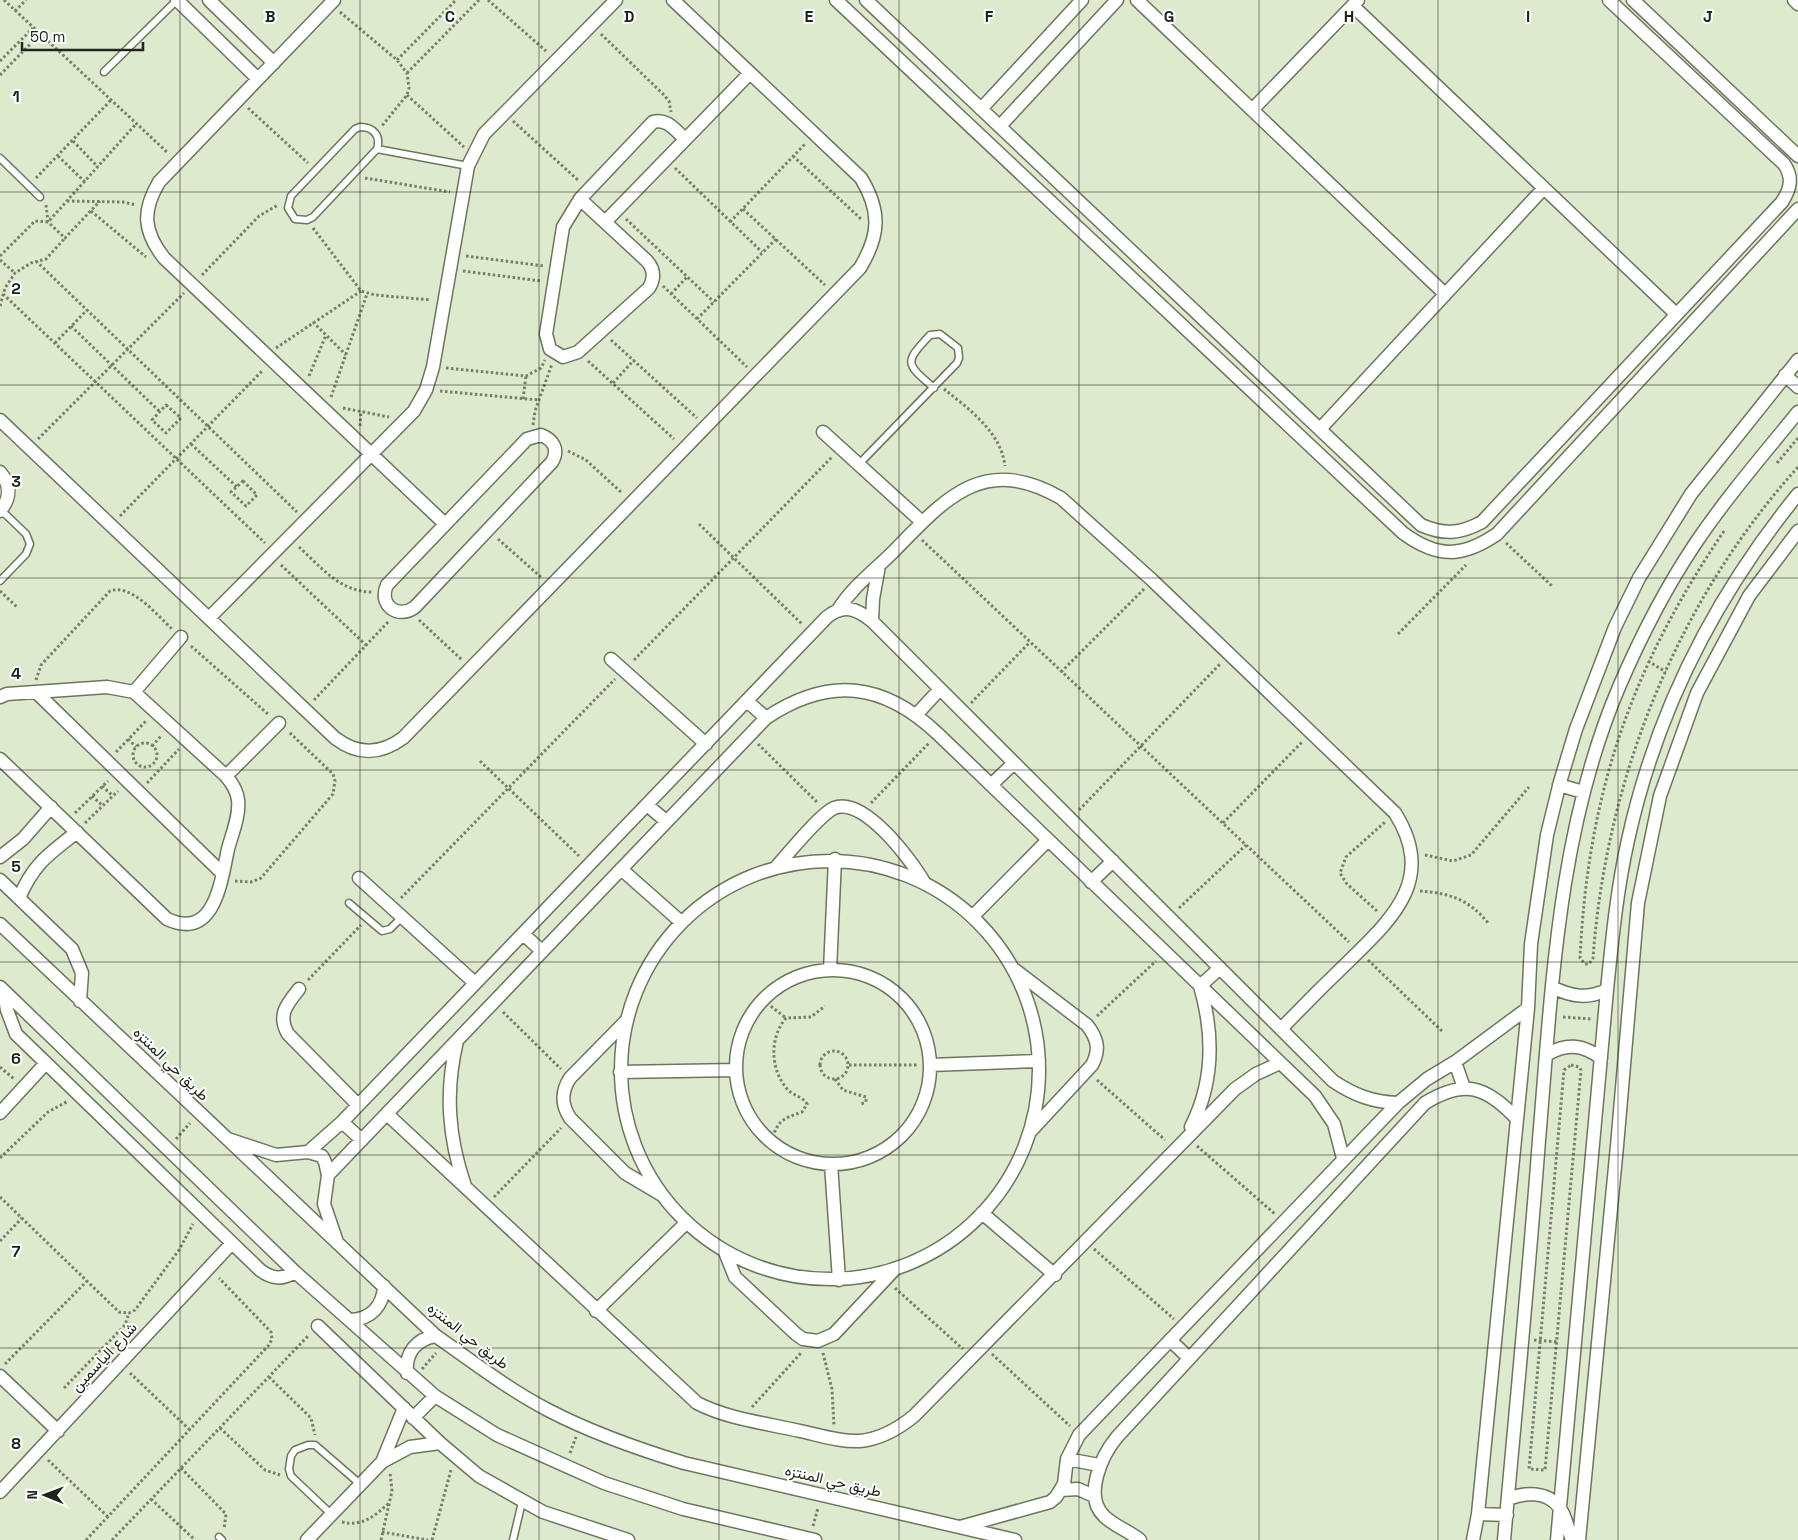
<svg xmlns="http://www.w3.org/2000/svg" width="1798" height="1540" font-family="'Space Grotesk',Vazirmatn,sans-serif">
	<rect width="100%" height="100%" fill="#deeace"/>
	<g fill="none" stroke-linecap="round" stroke-linejoin="round">
		<g stroke="#6c765d" stroke-width="9">
			<path id="service" d="M104,72L177,0
				M360,127C374,127 381,136 377,149L313,217L307,220L295,219L288,208L291,196L355,129Z
				M377,149L468,166
				M0,158L40,197
				M859,464L957,363L959,358L958,348L940,334L930,335C904,363 905,363 934,388
				M0,581L26,554L30,544L26,534L1,510
				M349,903L382,931L390,929L402,917
				M331,1514L291,1476L289,1469L291,1456L295,1450L308,1445H315L360,1484
				M219,1537L222,1540
				M513,1540L522,1502"/>
		</g>
		<g stroke="#6c765d" stroke-width="15">
			<path id="minor" d="M177,0L258,79
				M209,0L274,63
				M334,0L159,182C142,211 143,231 164,258L444,523
				M836,0L1403,533C1437,558 1462,558 1497,534L1798,209
				M866,0L1421,525C1444,535 1460,534 1482,522L1782,202C1791,188 1793,177 1784,164L1609,0
				M1137,0L1445,294
				M1633,0L1798,156
				M1794,0L1798,4
				M1353,6L1675,313
				M981,109L1082,0
				M1252,110L1358,0
				M1000,126L1117,0
				M580,199L563,227L546,334L550,349L563,357L578,352L649,288C655,278 654,269 647,261L580,199L653,122C667,118 675,130 685,139
				M605,222L750,73
				M1785,375L1798,387
				M0,420L335,738C357,755 380,755 403,738L860,268C880,235 881,211 861,178L673,0
				M1320,429L1544,188
				M823,432L922,522
				M541,435C554,440 559,450 552,462L415,607C398,620 378,605 387,585L527,439Z
				M0,472C11,485 11,498 0,511
				M838,610C853,586 874,571 893,552C945,499 983,453 1061,498L1152,580L1395,813C1436,878 1394,917 1349,961C1326,983 1303,1006 1281,1029
				M209,618L414,411L426,390L433,367L468,166L484,134L616,0
				M872,621L873,599L879,566
				M611,659L706,744
				M134,692L181,637
				M37,693L223,874
				M0,697L7,694L107,687L134,692L226,776C232,783 237,790 238,800C240,815 232,834 228,849C221,881 215,941 167,919L0,759
				M747,701L766,718
				M917,714L940,689
				M226,776L279,723
				M991,785L1014,763
				M1559,785L1583,792
				M647,805L666,821
				M0,857L23,839L51,807
				M621 1070a209 209 0 1 1 418 0a209 209 0 1 1-418 0Z
				M777,866C789,853 819,815 834,808C864,796 911,860 924,882
				M621,869L681,922
				M359,878L475,983
				M0,880L72,949L82,973L80,1001
				M1091,882L1113,861
				M19,898C34,863 48,855 77,832
				M973,916L1048,840
				M0,924L436,1336C473,1362 508,1389 548,1410C592,1433 638,1449 684,1463L1015,1540
				M523,934L542,951
				M830,970L835,859
				M1015,970L1087,1025C1098,1039 1100,1050 1092,1065L1029,1133
				M736 1067a97 97 0 1 1 194 0a97 97 0 1 1-194 0Z
				M0,987L295,1272L435,1396L497,1435L604,1483L683,1509L815,1540
				M1552,987C1572,997 1587,999 1607,990
				M299,989C287,1004 277,1015 288,1034L358,1105
				M4,991L7,1010L16,1034L260,1270C272,1279 282,1280 295,1272
				M626,1021L570,1078C561,1092 561,1104 570,1118L625,1173L662,1195
				M457,1041C445,1091 448,1137 465,1186
				M1546,1055C1566,1043 1582,1044 1601,1058
				M1455,1062L1464,1088
				M930,1065L1039,1061
				M620,1072L736,1070
				M0,1113L46,1063
				M387,1114L697,1403C728,1419 765,1423 800,1431C819,1435 840,1442 860,1441C881,1439 898,1429 914,1416L1235,1089L1256,1074L1280,1063
				M342,1122L362,1140
				M1191,1127C1214,1082 1214,1034 1200,986L1220,968
				M228,1139L276,1155L308,1152L322,1156L325,1162L328,1175L324,1204L337,1242
				M308,1152L342,1122L827,617C844,603 857,609 872,621L1333,1081C1354,1095 1372,1102 1398,1103
				M831,1164L839,1280
				M328,1175L766,718C829,676 883,682 938,734L1315,1096L1334,1124L1343,1158
				M982,1213L1055,1275
				M725,1252L735,1277L796,1334L803,1339L818,1341L834,1334L894,1270
				M596,1311L686,1223
				M351,1320C371,1319 383,1306 384,1286
				M318,1326L440,1443L479,1476L543,1512L628,1540
				M1170,1340L1189,1358
				M407,1373C405,1353 416,1339 436,1336
				M0,1376L58,1431
				M413,1418L435,1396
				M1067,1459L1099,1465
				M382,1462L404,1408
				M1061,1490L1078,1489L1094,1496
				M0,1492L232,1243
				M1508,1499C1525,1492 1547,1491 1559,1507C1566,1515 1568,1530 1572,1540
				M1478,1514L1507,1515
				M960,1527L1050,1502L1056,1497L1064,1484L1067,1459L1079,1435L1398,1103L1427,1079L1455,1062L1528,1008
				M307,1540L382,1462L410,1447L440,1443
				M1140,1540C1129,1531 1114,1526 1104,1516C1083,1496 1102,1455 1117,1437L1425,1103C1465,1079 1486,1086 1517,1119
				M1473,1540L1478,1514L1528,1008L1531,944L1547,835L1560,782L1576,729L1615,627L1639,578L1691,494L1798,360
				M1504,1540C1516,1407 1529,1273 1539,1140C1552,987 1558,830 1619,687C1640,638 1665,589 1695,544C1726,498 1763,455 1798,412
				M1557,1540L1607,990C1612,940 1617,889 1628,840C1656,712 1716,595 1798,494
				M1579,1540L1617,1146L1638,903L1660,796L1697,693L1749,596L1798,531"/>
		</g>
		<path stroke="#777f6c" stroke-width="3" stroke-dasharray="2.5 2.5" stroke-linecap="butt" d="M4,0L168,153
			M488,0L546,51
			M15,11L26,0
			M340,12L397,60L407,73L409,88L407,95L381,127
			M601,34L664,95L669,101L671,112
			M397,60L456,0
			M0,61L33,28
			M407,73L479,0
			M0,75L40,34
			M407,95L464,147
			M248,108L308,163
			M513,121L579,181
			M73,141L98,167
			M58,156L85,182
			M793,156L861,219
			M675,168L762,252
			M36,178L111,100
			M365,178L450,192
			M67,201L123,202L136,205
			M46,205L48,222L65,238L100,201
			M743,209L825,285
			M91,211L146,257
			M626,219L714,302
			M730,222L806,143
			M313,228L361,291L375,295L431,300
			M0,256L35,221L48,222L136,124
			M466,256L544,266
			M0,260L15,273
			M36,261L297,512
			M463,271L541,281
			M202,275L259,216L278,205
			M663,286L747,367
			M3,294L265,543
			M671,294L687,277
			M0,306L5,288L15,273L31,263L46,259L65,238
			M697,319L776,239
			M313,322L346,355
			M71,326L160,412
			M611,340L697,418
			M55,343L87,310
			M276,348L361,291
			M588,361L674,439
			M446,368L526,376L541,368L545,360
			M309,376L326,335
			M613,383L634,360
			M944,389C969,409 1001,432 1005,466
			M440,391L539,400
			M331,397L367,294
			M523,399L526,376
			M166,405L181,418L166,433L152,420Z
			M343,408L389,417
			M533,425L535,411L552,364
			M360,426L361,411
			M38,439L184,293
			M191,444L237,487
			M568,451L586,460L622,493
			M1777,463L1798,438
			M243,481L257,495L246,506L231,492Z
			M120,516L263,370
			M699,524L803,625
			M1724,531C1631,668 1588,793 1580,958L1585,964H1589L1593,958C1606,779 1677,601 1798,467
			M498,539L542,578
			M922,540L1349,942
			M1506,543L1552,586
			M299,547C321,567 340,592 372,592
			M281,565L366,645
			M0,591L18,608
			M419,620L462,660
			M1398,634L1466,565
			M191,646L269,715
			M634,660L832,457
			M1648,661L1666,672
			M1061,672L1144,589
			M36,680L41,665L110,591C131,583 157,615 172,629
			M314,700L389,621
			M971,703L1030,642
			M128,739L136,747
			M133 755a12 12 0 1 1 24 0a12 12 0 1 1-24 0Z
			M758,744L818,803
			M152,746L162,735
			M116,752L146,721
			M480,761L579,856
			M147,783L179,749
			M102,786L113,796
			M92,796L103,806
			M871,803L929,743
			M1079,810L1221,663
			M75,813L108,781
			M85,823L118,791
			M1223,823L1303,741
			M1425,855L1453,861L1471,855L1529,787
			M235,881L251,882L261,878L333,794L335,781L333,774L289,732
			M1420,891C1450,893 1470,900 1489,924
			M401,898L615,679
			M1179,908L1246,845
			M1377,911L1347,884L1340,873L1346,857L1385,822
			M1368,960L1443,1032
			M308,980L361,925
			M763,1000L786,1018
			M503,1012L561,1069
			M1097,1016L1156,961
			M1563,1017L1591,1019
			M820 1065a14 14 0 1 1 28 0a14 14 0 1 1-28 0Z
			M849,1065H918
			M1571,1065L1579,1067L1581,1070L1545,1470L1529,1469L1564,1070Z
			M0,1067L14,1079
			M835,1079L843,1090L866,1097V1102L861,1104
			M1097,1080L1165,1140
			M176,1139L190,1123
			M771,1142C778,1120 782,1119 802,1112L807,1104C802,1096 794,1096 788,1090C770,1070 769,1038 786,1018L811,1017L825,1006
			M1197,1146L1275,1214
			M0,1158L48,1112L68,1101
			M0,1197L119,1312L129,1313L135,1310L179,1250L193,1224
			M494,1197L561,1128
			M0,1241L22,1218
			M1094,1249L1174,1319
			M895,1288L963,1349
			M1534,1340L1558,1342
			M823,1353L832,1389L834,1426
			M992,1354L1070,1426
			M5,1364L87,1281
			M422,1369L436,1353
			M130,1373L190,1430
			M269,1377L311,1418L315,1435
			M64,1388L125,1325L129,1313
			M752,1407L801,1353
			M220,1428L265,1470L280,1475
			M570,1453L576,1437
			M48,1460L108,1517
			M181,1468L226,1514L224,1529
			M151,1499L195,1540
			M342,1522C362,1527 375,1516 389,1503
			M813,1526L818,1508
			M382,1532L428,1540
			M86,1540L269,1345L272,1339L271,1332L219,1278
			M112,1540L309,1335
			M381,1540L392,1491L390,1472
			M432,1540L451,1470"/>
		<use href="#service" stroke="#fff" stroke-width="6"/>
		<use href="#minor" stroke="#fff" stroke-width="12"/>
	</g>
	<path fill="none" stroke="#20241a" stroke-width="1" stroke-opacity="0.55" d="M180,0V1540M360,0V1540M539,0V1540M719,0V1540M899,0V1540M1079,0V1540M1259,0V1540M1438,0V1540M1618,0V1540M0,192H1798M0,385H1798M0,578H1798M0,770H1798M0,962H1798M0,1155H1798M0,1348H1798"/>
	<g text-anchor="middle" stroke-width="4" stroke-linejoin="round" paint-order="stroke">
		<g font-size="15" fill="#20241a" stroke="#fff">
			<text transform="translate(171 1064) rotate(44)" y="5">طريق حي المنتزه</text>
			<text transform="translate(468 1336) rotate(38)" y="5">طريق حي المنتزه</text>
			<text transform="translate(104 1357) rotate(-47)" y="5">شارع الياسمين</text>
			<text transform="translate(833 1481) rotate(13)" y="5">طريق حي المنتزه</text>
		</g>
	</g>
	<g font-size="16" text-anchor="middle" font-weight="bold" fill="#20241a" stroke="#fff" stroke-width="4" stroke-linejoin="round" paint-order="stroke">
		<text x="270" y="22">B</text>
		<text x="450" y="22">C</text>
		<text x="629" y="22">D</text>
		<text x="809" y="22">E</text>
		<text x="989" y="22">F</text>
		<text x="1169" y="22">G</text>
		<text x="1349" y="22">H</text>
		<text x="1528" y="22">I</text>
		<text x="1708" y="22">J</text>
		<text x="16" y="102">1</text>
		<text x="16" y="294">2</text>
		<text x="16" y="487">3</text>
		<text x="16" y="679">4</text>
		<text x="16" y="872">5</text>
		<text x="16" y="1064">6</text>
		<text x="16" y="1257">7</text>
		<text x="16" y="1449">8</text>
	</g>
	<g transform="translate(45 1495) rotate(271)" stroke="#ffffff" stroke-width="4" paint-order="stroke">
	<path d="M0-4L9 19L0 12L-9 19Z" fill="#20241a"/>
	<text y="-8" font-size="14" font-weight="bold" text-anchor="middle" fill="#20241a">N</text>
	</g>
	<path d="M22 42v8h121v-8" fill="none" stroke="#20241a" stroke-width="2.5"/>
	<text x="30" y="42" font-size="15" fill="#20241a" stroke="#ffffff" stroke-width="4" paint-order="stroke">50 m</text>
</svg>
